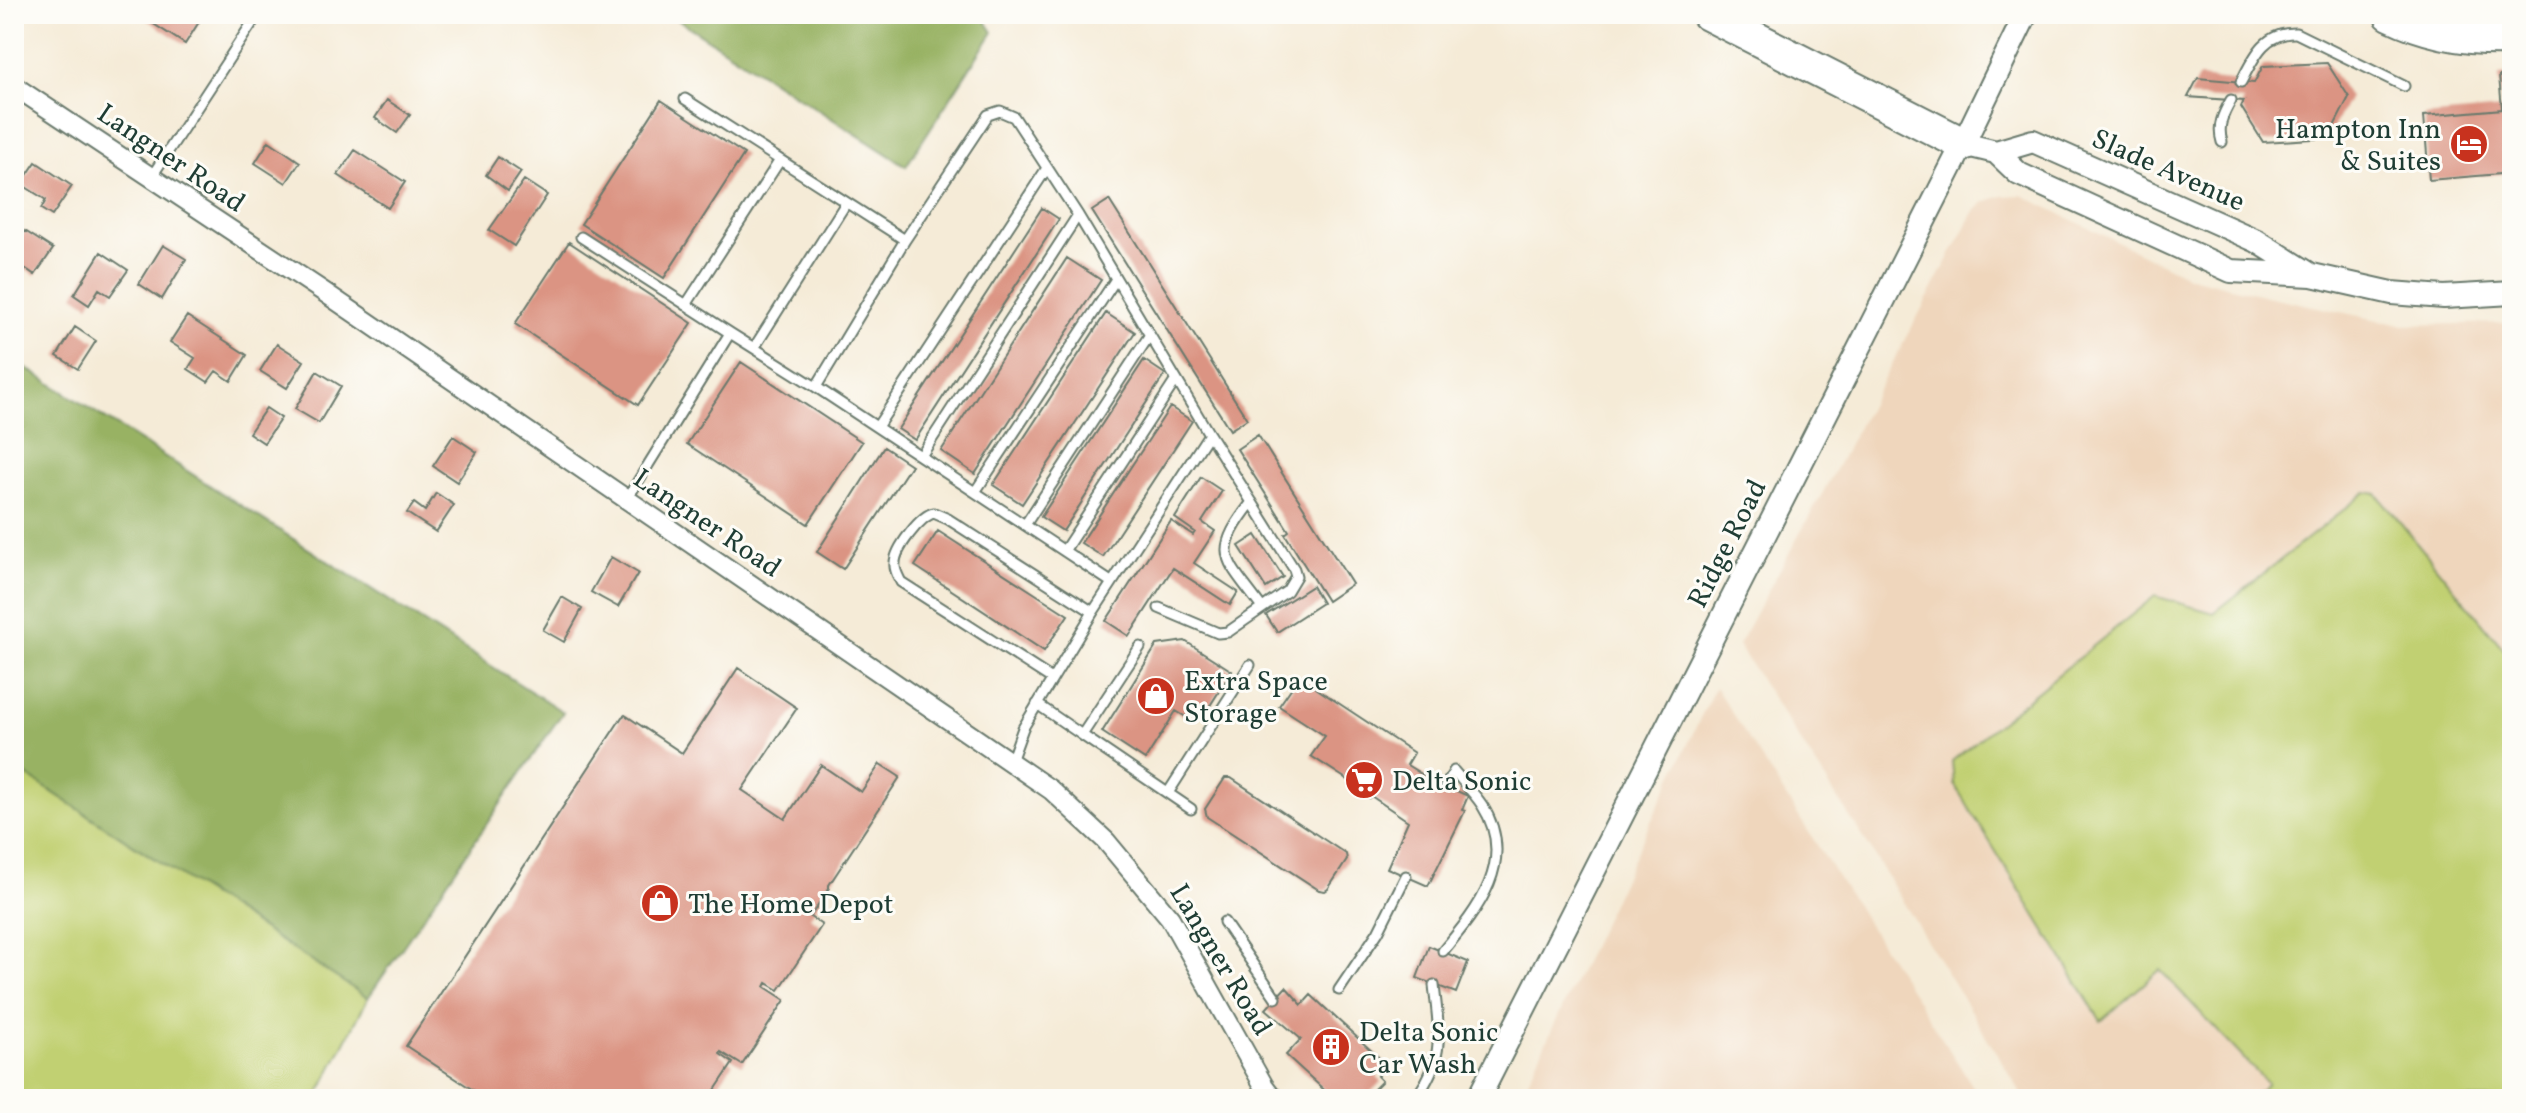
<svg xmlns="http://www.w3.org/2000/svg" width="2526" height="1113" font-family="Vollkorn,serif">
	<rect width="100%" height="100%" fill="#fdfcf7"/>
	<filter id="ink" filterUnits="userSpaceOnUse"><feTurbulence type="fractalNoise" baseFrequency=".0125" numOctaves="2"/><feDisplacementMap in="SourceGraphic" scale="16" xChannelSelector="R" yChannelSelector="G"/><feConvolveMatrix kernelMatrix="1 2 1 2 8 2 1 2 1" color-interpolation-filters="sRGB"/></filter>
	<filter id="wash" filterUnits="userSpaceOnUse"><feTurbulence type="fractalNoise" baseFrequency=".006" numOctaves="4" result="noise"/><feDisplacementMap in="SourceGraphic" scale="32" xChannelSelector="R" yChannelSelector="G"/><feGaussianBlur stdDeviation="1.8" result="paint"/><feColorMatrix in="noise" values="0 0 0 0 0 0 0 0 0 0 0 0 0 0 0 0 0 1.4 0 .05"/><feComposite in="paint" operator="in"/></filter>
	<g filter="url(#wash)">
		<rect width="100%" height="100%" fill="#f5ebd7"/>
		<path fill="#efd6bc" d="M2022,195L2187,276L2266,296L2401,325L2512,323V1099H2025L1866,842L1738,645L1823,492L1974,212L1984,202L2002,196Z
			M1715,687L1981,1099H1519Z"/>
		<path fill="#c1d072" stroke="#708653" stroke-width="2" d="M2366,492L2377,494L2512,659V1099H2252L2267,1083L2160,970L2101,1021L1954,784L1952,761L2155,596L2214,613Z
			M14,767L368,998L316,1099H14Z"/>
		<path fill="#98b264" stroke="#5c784c" stroke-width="2" d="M669,14H981L993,32L906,166Z
			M14,360L563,712L368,998L14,767Z"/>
		<g id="blocks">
			<path fill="#db9483" d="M138,14H204L185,44Z
				M2327,63L2349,97L2328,138L2263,142L2241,107L2244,101L2188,97L2198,78L2254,83L2263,66Z
				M2512,75V173L2429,180L2424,116L2502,109L2499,76Z
				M387,100L410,115L397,133L375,118Z
				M661,100L744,154L664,278L581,224Z
				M269,141L300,162L286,183L255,163Z
				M355,150L405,182L388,208L338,175Z
				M498,157L521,172L508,191L486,175Z
				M36,162L72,186L52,216L41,209L46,200L21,184Z
				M524,180L547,195L514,246L489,230Z
				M1109,200L1247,419L1230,430L1092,211Z
				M1042,208L1059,219L915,440L898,429Z
				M25,231L53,249L35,275L26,269L14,288V248Z
				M569,242L692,323L638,405L515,324Z
				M163,245L186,259L162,299L139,284Z
				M101,252L128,270L110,296L99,289L89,305L74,295Z
				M1067,258L1101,280L975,474L941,451Z
				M1106,313L1135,332L1022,504L993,485Z
				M187,316L247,355L231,381L216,371L208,382L188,369L195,358L170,342Z
				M75,327L96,341L78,369L57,356Z
				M277,344L304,361L287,388L260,371Z
				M1144,360L1165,374L1063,531L1041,517Z
				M741,362L862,442L808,524L687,444Z
				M317,371L341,386L319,423L295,409Z
				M1170,407L1192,421L1103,557L1081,543Z
				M266,408L281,418L264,443L249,433Z
				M1258,435L1352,584L1327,601L1285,534L1289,531L1237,449Z
				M453,436L477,452L457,482L433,466Z
				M884,447L911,465L843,569L817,552Z
				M1201,477L1222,491L1202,522L1215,531L1194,563L1238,592L1230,605L1173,568L1129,636L1106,621L1171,521L1193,535L1195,532L1175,518Z
				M436,493L454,505L436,532L407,513L414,503L425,511Z
				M938,531L1068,615L1044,651L915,566Z
				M1256,535L1283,577L1266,588L1239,546Z
				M611,557L638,573L618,607L591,592Z
				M1312,586L1322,603L1277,632L1266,615Z
				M562,597L582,609L564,642L543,630Z
				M1185,641L1232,671L1204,715L1193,708L1186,717L1176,711L1145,760L1102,732L1157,645Z
				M738,668L797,708L742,790L785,819L821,765L861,792L880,764L900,777L829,885V888L810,917L822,925L779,990L767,983L765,987L785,1000L742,1065L721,1052L720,1054L733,1063L709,1099H487L406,1046L622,717L625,715L682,753Z
				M1299,677L1414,753L1407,765L1428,778L1468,796L1462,810L1465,811L1428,886L1387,868L1408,821L1371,796L1369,798L1349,785L1351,782L1311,756L1325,736L1279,706Z
				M1225,778H1231L1346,854L1347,860L1328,889L1325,891L1319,890L1207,817L1205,809Z
				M1429,946L1468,962L1456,993L1417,978Z
				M1286,987L1302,1005L1311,995L1387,1065L1377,1076L1382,1081L1371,1092L1378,1099H1334L1286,1055L1301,1039L1266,1009Z"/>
		</g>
	</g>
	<g filter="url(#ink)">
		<use href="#blocks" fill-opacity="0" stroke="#6a7a6d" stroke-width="2"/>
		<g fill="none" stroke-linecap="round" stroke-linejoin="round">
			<g stroke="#6a7a6d" stroke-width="13">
				<path id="service" d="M2241,82C2254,57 2264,32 2296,33L2404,86
					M685,99L905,240
					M2222,142C2217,126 2223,114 2231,100
					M152,176L258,14
					M581,237L730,333
					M686,305L780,160
					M754,348L846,203
					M877,427L1047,168
					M921,456L1078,215
					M975,492L1116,279
					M627,499L730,333L816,387
					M1252,502C1210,556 1226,558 1262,608
					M1025,525L1149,336
					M1064,551L1176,380
					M1111,582L816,387L905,240L988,115L1000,111L1014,117L1078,215L1209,434
					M1052,679L901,582C898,576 894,570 895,563C895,549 921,515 934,513L948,519L1093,612
					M1037,704L1082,735L1140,647
					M1082,735L1191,809
					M1010,764L1023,728L1093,612L1209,434L1294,569L1296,576L1287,591L1228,632L1218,633L1159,608
					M1168,793L1250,665
					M1224,922L1276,998
					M1443,951C1478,909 1518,861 1482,805C1474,793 1463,782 1454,771L1446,786
					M1339,990L1378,932L1406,876
					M1415,1099C1446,1057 1439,1033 1434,985"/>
			</g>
			<g stroke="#6a7a6d" stroke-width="22">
				<path id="minor" d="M14,86L324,292L1051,790L1106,841L1170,918L1264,1086L1274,1099"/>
			</g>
			<g stroke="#6a7a6d" stroke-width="26">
				<path id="tertiary" d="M1963,144L1996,152L2019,174L2231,271L2312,275L2392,293L2444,297L2512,293
					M1996,152L2033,141L2257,241L2308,273
					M1478,1099L1963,144L2026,14"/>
			</g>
			<g stroke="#6a7a6d" stroke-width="36">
				<path id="motorway" d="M1708,14L1963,144
					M2390,14C2429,33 2469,40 2512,38
					M2443,14L2491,17L2500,14"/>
			</g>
			<use href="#service" stroke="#fff" stroke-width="9"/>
			<use href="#minor" stroke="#fff" stroke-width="18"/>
			<use href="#tertiary" stroke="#fff" stroke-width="22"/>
			<use href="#motorway" stroke="#fff" stroke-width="32"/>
		</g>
	</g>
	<defs>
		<g id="hotel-disc" transform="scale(2)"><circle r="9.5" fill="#c8321e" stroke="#fdfcf7"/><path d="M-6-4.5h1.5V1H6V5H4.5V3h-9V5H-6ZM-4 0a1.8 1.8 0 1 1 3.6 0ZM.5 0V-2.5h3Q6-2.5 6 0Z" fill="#fff"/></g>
		<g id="shop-disc" transform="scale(2)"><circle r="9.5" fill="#c8321e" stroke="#fdfcf7"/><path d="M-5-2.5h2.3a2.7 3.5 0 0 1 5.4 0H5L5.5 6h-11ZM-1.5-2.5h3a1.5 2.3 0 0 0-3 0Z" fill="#fff"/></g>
		<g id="supermarket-disc" transform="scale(2)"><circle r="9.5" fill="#c8321e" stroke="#fdfcf7"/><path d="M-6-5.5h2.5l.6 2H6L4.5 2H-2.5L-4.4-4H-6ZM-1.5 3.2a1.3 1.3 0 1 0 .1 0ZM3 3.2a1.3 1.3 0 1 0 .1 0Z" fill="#fff"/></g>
		<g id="building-disc" transform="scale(2)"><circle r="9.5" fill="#c8321e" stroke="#fdfcf7"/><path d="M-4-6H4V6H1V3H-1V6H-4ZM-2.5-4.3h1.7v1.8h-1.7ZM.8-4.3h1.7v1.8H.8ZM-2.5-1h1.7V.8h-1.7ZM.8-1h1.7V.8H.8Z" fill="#fff"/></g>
	</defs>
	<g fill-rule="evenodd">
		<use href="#hotel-disc" x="2469" y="144"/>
		<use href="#shop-disc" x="1156" y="696"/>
		<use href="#supermarket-disc" x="1364" y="780"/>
		<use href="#shop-disc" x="660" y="903"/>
		<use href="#building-disc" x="1331" y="1047"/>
	</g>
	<g text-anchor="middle" stroke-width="6" stroke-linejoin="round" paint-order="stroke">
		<g font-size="28" fill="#1f3d34" stroke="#fdfcf7" text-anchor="start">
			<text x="2441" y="138" text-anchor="end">Hampton Inn<tspan x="2441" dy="32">&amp; Suites</tspan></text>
			<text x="1184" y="690">Extra Space<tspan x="1184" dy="32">Storage</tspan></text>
			<text x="1392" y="790">Delta Sonic</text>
			<text x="688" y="913">The Home Depot</text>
			<text x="1359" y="1041">Delta Sonic<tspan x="1359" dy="32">Car Wash</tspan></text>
		</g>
		<g font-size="28" fill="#1f3d34" stroke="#fdfcf7">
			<text transform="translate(172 157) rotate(34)" y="10">Langner Road</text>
			<text transform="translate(2169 169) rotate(24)" y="10">Slade Avenue</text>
			<text transform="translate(708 522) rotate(34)" y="10">Langner Road</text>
			<text transform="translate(1726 543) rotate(-63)" y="10">Ridge Road</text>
			<text transform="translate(1222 959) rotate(59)" y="10">Langner Road</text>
		</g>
	</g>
	<rect width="2526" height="1113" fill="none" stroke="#fdfcf7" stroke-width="48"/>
</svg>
